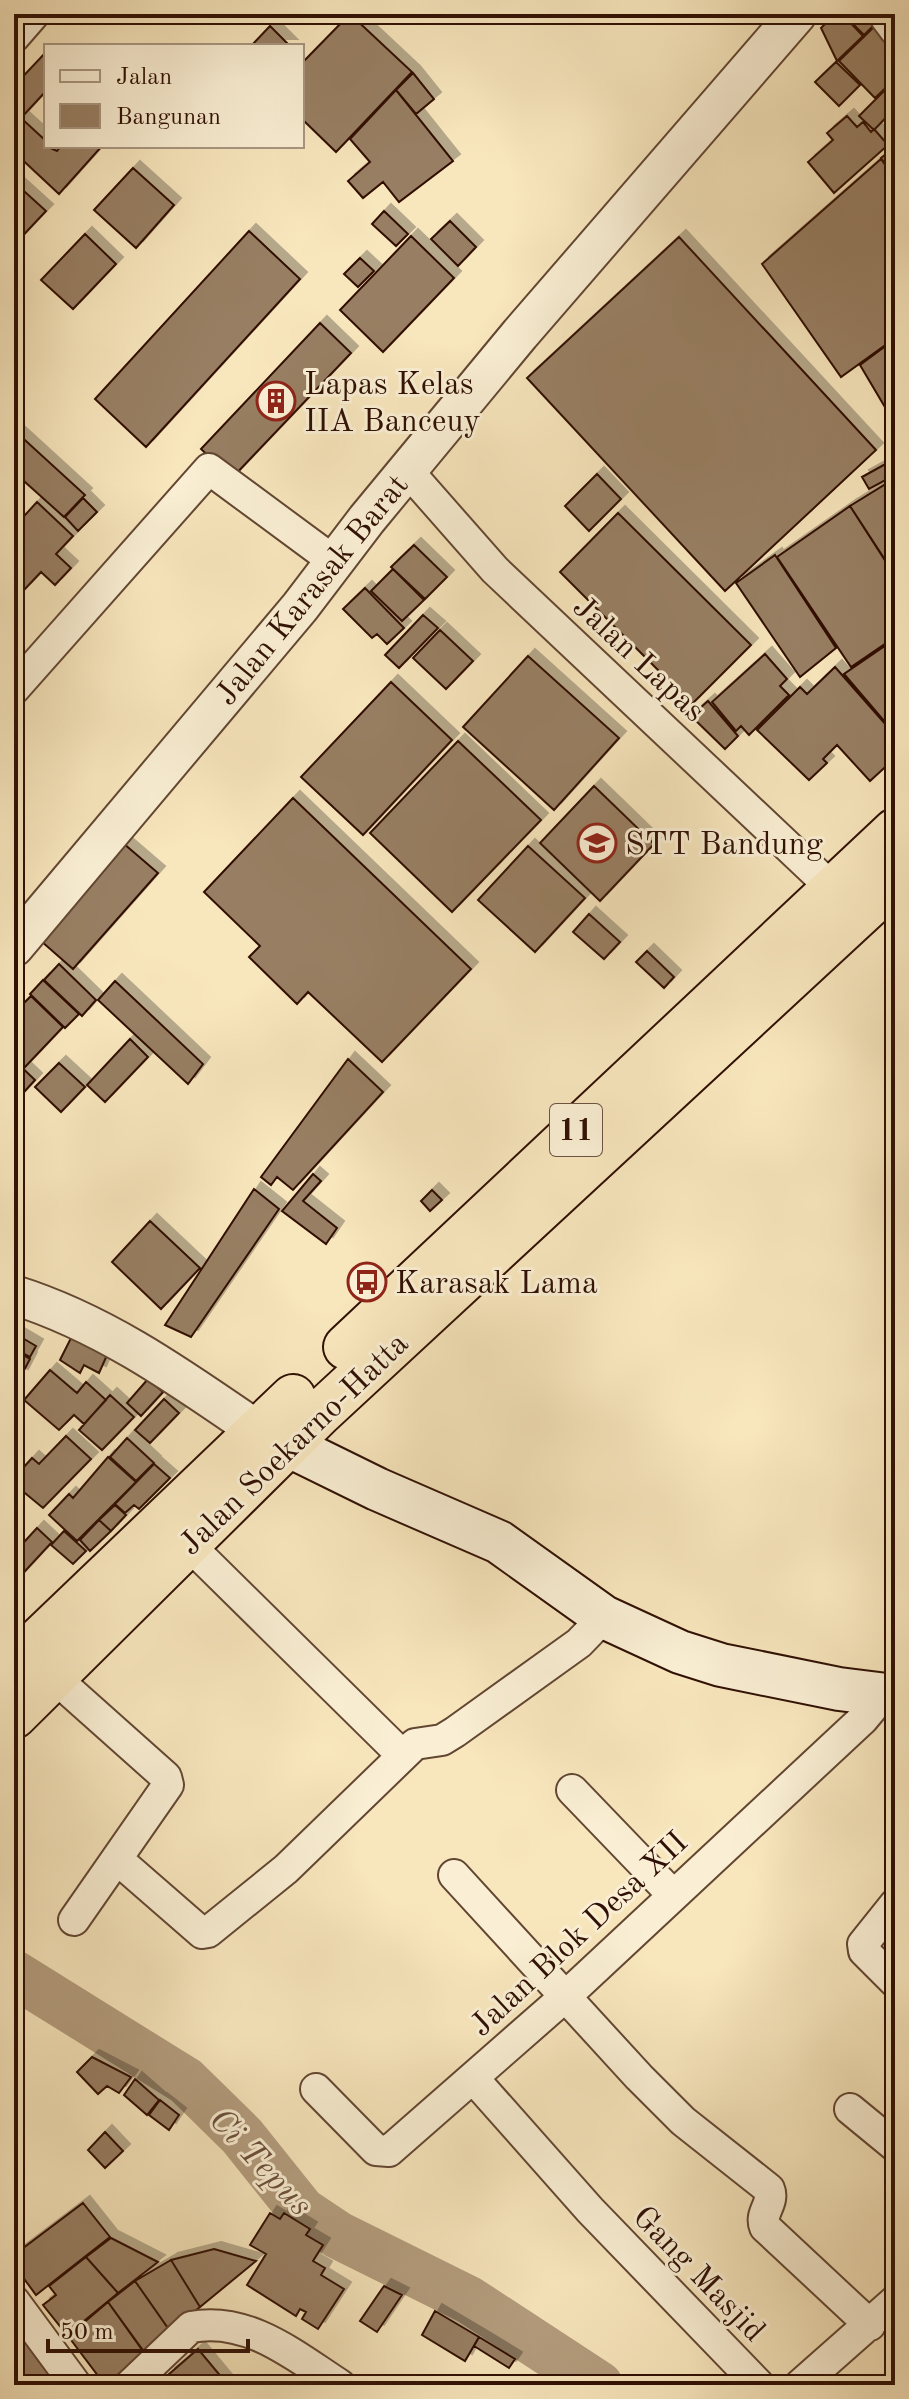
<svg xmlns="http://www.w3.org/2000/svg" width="909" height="2399" font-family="'Old Standard TT',serif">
	<defs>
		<filter id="shadow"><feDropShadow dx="7" dy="-7" stdDeviation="0" flood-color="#0004"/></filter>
	</defs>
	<rect width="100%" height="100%" fill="#f8e6bd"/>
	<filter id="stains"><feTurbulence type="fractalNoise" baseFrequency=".0025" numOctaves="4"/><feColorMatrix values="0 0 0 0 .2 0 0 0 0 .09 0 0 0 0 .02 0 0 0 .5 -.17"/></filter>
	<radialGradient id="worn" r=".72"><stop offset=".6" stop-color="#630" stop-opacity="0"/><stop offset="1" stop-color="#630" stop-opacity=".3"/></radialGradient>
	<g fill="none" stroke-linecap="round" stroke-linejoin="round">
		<path stroke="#b49d7e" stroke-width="48" d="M14,1974L186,2081L242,2136L302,2211L338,2235L469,2300L599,2385"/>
	</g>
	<path fill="#987f64" stroke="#301004" stroke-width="2" filter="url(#shadow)" d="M350,14L412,72L336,152L302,119V63Z
		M835,14H842L863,36L837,61L821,28Z
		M843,14H885L864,35Z
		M876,25L895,44V79L875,98L839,61Z
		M270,26L290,46H251Z
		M46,52V91L21,118L46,141V146L57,151L61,146H102L59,194L14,152V86Z
		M836,62L860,85L839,106L815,82Z
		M413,73L434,99L416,114L396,90Z
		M887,88L895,97V108L874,130L859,116Z
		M396,90L453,161L399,202L383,182L363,198L348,181L370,162L350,139Z
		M847,116L857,127L863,122L871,132L874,129L888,145L834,193L808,162L833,140L827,133Z
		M895,147V177L881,158Z
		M881,159L895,179V338L841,377L762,264Z
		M133,168L174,205L136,248L94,210Z
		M14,182L46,211L14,245Z
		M384,211L408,234L396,246L372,224Z
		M450,221L476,247L458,266L431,239Z
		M249,231L300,279L146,447L95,399Z
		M85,234L116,264L73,309L41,280Z
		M411,236L454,278L383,352L340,310Z
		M679,237L876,450L725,591L527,378Z
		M360,258L374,271L358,287L344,274Z
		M320,323L351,353L232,478L201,449Z
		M895,339V424L860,365Z
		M15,431L85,495L64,517L16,474L14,476Z
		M895,449V489L889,478L869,489L862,477L891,461L887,453Z
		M597,474L621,499L589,531L565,506Z
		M889,482L895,492V575L850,506Z
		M83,498L97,512L78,531L65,517Z
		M37,502L73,536L56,554L71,568L55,585L41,572L24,590L14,581V527Z
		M850,506L895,576V637L851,667L777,557Z
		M618,513L751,645L692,704L560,572Z
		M414,545L447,577L425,599L391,567Z
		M775,555L836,648L800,677L736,583Z
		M393,569L424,600L402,621L371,591Z
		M365,588L404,628L387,644L377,634L372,638L343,609Z
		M423,615L438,628L399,668L385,655Z
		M440,630L473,661L446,689L413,658Z
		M895,639V714L885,722L844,674Z
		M765,654L787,679L780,686L789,695L749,735L741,726L736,731L712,702Z
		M528,656L619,738L554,810L463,727Z
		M835,667L895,735V758L870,781L837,745L823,759L827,763L809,780L757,730L800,687L807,694Z
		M391,682L452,740L363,835L301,777Z
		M708,701L738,736L725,749L691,716Z
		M458,741L541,820L452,912L370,833Z
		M594,786L654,844L600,901L540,843Z
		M293,798L471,969L382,1062L308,992L297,1004L249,957L260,946L204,892Z
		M123,843L158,873L73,969L41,941Z
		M528,846L585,898L535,952L478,900Z
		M589,914L620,942L604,959L573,932Z
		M647,951L674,977L664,988L636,962Z
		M59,964L96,1000L82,1016L44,980Z
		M43,980L79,1014L65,1028L30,994Z
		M115,981L203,1064L188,1084L98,1000Z
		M31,996L63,1027L24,1068L14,1059V1013Z
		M130,1039L148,1057L105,1102L87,1085Z
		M348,1059L383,1092L293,1190L277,1177L271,1185L261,1177Z
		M14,1060L35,1080L14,1103Z
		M59,1063L85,1087L61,1112L35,1087Z
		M313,1174L321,1181L303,1201L337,1228L326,1244L282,1211Z
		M254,1189L279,1209L191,1337L165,1325Z
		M432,1190L442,1200L430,1211L421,1201Z
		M150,1221L200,1268L161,1309L112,1262Z
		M14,1333L36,1346L30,1357L14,1348Z
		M72,1336L108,1353L99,1373L84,1365L80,1373L60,1360Z
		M14,1350L30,1359L21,1376L14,1372Z
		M50,1370L77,1393L86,1382L106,1400L84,1424L74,1415L59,1430L24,1400Z
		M148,1379L163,1392L141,1416L127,1403Z
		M110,1395L134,1417L102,1450L79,1430Z
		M164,1399L179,1413L150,1443L135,1430Z
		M66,1436L91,1459L43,1508L14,1484V1478L32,1458L39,1464Z
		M127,1438L154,1463L136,1481L110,1457Z
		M108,1457L136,1482L77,1541L49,1515L69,1494L73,1498Z
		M154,1464L170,1478L139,1509L134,1505L125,1513L115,1504Z
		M115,1505L126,1515L111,1531L99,1520Z
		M99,1520L111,1531L90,1551L80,1540Z
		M37,1528L52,1542L14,1583V1553Z
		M64,1531L86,1551L73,1564L51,1545Z
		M92,2057L131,2077L119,2093L107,2086L98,2094L77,2072Z
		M135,2079L159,2100L147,2115L124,2095Z
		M160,2100L179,2115L169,2130L149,2115Z
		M105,2132L123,2151L105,2168L88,2150Z
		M83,2203L110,2237L36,2295L14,2265V2255Z
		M270,2213L280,2219L284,2213L310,2229L306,2235L323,2245L313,2261L325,2268L321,2275L344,2289L318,2329L302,2319L306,2312L300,2309L296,2316L247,2285L266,2254L250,2245Z
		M111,2238L158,2262L118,2293L86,2257Z
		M214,2249L256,2261L200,2307L171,2260Z
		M86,2257L118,2293L67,2335L43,2305L56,2295L49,2286Z
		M171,2260L200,2307L170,2331L135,2281Z
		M135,2281L170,2331L143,2351L108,2302Z
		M384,2286L402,2295L377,2332L360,2321Z
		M108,2302L145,2353L105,2385L68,2336Z
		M435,2311L479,2337L465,2361L422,2335Z
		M28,2337L58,2385H14V2345Z
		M479,2337L515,2359L509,2368L474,2346Z
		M198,2349L228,2385H176L168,2375Z"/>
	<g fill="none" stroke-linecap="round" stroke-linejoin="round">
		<g stroke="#624632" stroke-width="34">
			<path id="minor" d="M886,18L895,30
				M14,37L34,14
				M407,470L495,570L833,889
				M14,689L209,469L335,562
				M188,1544L402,1755
				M55,1678L166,1777L168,1785L74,1920
				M572,1790L673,1895
				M117,1859L202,1933L208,1932L286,1869L415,1744L442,1740L455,1732L579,1643L604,1617
				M454,1875L639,2077L683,2121L769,2189C775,2203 759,2213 765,2227L870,2325
				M895,1904L863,1944L864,1951L895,1982
				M473,2078L590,2210L759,2385
				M316,2089L376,2150L389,2151L567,1995L863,1719L883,1695
				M850,2109L895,2146
				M14,2301L76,2385
				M130,2385L191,2327C248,2316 295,2356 340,2385
				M800,2385L895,2301"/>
		</g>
		<g stroke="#624632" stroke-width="42">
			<path id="tertiary" d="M14,947L300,607L367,519L520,334L797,14
				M14,1295C104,1323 181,1378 258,1431"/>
		</g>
		<g stroke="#301004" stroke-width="46">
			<path id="secondary" d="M259,1431L377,1489L499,1542L604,1617L680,1652L721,1665L839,1689L895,1696"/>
		</g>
		<g stroke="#301004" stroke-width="48">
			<path id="trunk" d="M346,1347L895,831
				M14,1664L293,1397
				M14,1716L319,1414L895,881"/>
		</g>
		<use href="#minor" stroke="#faefd4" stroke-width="30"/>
		<use href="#tertiary" stroke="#faefd4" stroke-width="38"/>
		<use href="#secondary" stroke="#faefd4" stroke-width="42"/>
		<use href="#trunk" stroke="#f8e6bd" stroke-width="44"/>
	</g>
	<defs>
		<g id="building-ring" transform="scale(2)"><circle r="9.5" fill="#faefd4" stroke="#8f2418" stroke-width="1.5"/><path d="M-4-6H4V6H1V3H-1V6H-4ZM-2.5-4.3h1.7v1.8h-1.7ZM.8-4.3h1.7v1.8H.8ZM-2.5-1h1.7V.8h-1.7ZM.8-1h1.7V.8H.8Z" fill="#8f2418"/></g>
		<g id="university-ring" transform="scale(2)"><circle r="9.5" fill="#faefd4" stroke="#8f2418" stroke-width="1.5"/><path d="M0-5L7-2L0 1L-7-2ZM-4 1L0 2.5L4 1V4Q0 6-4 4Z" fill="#8f2418"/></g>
		<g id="bus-ring" transform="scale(2)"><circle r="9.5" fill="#faefd4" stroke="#8f2418" stroke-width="1.5"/><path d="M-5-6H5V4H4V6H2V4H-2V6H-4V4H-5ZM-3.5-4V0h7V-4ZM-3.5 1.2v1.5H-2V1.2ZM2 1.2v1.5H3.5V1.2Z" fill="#8f2418"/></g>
	</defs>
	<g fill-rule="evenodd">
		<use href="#building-ring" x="276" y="401"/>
		<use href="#university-ring" x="597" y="843"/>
		<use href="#bus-ring" x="367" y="1282"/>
	</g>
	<g text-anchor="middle" stroke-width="6" stroke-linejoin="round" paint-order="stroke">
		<rect fill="#faefd4" stroke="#6d5342" stroke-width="2" x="550" y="1104" width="52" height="52" rx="6"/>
		<g font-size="30" font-weight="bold" fill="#301004">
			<text x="576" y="1140">11</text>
		</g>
		<g font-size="32" fill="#301004" stroke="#faefd4" text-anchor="start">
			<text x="304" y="394">Lapas Kelas<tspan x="304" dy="37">IIA Banceuy</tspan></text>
			<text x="625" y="854">STT Bandung</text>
			<text x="395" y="1293">Karasak Lama</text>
		</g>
		<g font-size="32" fill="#301004" stroke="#faefd4">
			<text transform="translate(311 589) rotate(-51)" y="11">Jalan Karasak Barat</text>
			<text transform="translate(640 658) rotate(43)" y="11">Jalan Lapas</text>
			<text transform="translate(293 1443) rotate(-44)" y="11">Jalan Soekarno-Hatta</text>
			<text transform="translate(578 1933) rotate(-43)" y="11">Jalan Blok Desa XII</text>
			<text transform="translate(700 2273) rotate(46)" y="11">Gang Masjid</text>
		</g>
		<g font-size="34" font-style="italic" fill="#6b4f3b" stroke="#faefd4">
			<text transform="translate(262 2161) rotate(47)" y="12">Ci Tepus</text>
		</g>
	</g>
	<rect width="909" height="2399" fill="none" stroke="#f8e6bd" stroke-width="48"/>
	<rect x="16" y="16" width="877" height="2367" fill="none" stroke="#301004" stroke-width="4"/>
	<rect x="24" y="24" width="861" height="2351" fill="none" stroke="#301004" stroke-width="2"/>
	<rect x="44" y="44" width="260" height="104" fill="#faefd4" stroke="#a99681" stroke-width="2"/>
	<rect x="60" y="70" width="40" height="12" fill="#faefd4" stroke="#a99681" stroke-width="2"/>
	<text x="116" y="84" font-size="24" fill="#301004">Jalan</text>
	<rect x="60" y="104" width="40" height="24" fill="#987f64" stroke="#a99681" stroke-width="2"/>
	<text x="116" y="124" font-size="24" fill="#301004">Bangunan</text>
	<path d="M48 2339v12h200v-12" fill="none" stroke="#301004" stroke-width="4"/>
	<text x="60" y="2339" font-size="24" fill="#301004" stroke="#faefd4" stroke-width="6" paint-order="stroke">50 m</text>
	<rect width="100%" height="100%" filter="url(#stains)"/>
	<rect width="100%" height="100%" fill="url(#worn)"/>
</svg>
